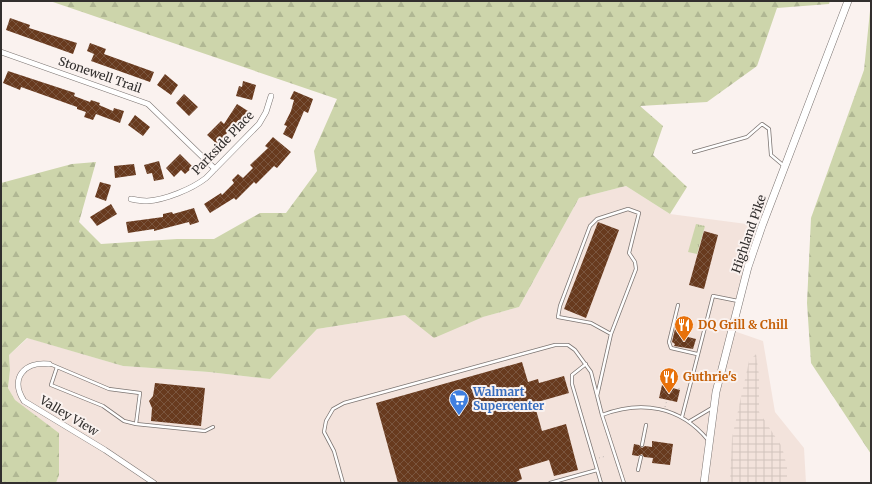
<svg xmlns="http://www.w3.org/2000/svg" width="872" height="484" font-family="Merriweather,serif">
	<defs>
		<pattern id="industrial-grid" width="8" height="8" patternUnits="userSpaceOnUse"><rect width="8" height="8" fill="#f3e3dc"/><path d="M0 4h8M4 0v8" fill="none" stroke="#d1c3bd"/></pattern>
		<pattern id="forest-firs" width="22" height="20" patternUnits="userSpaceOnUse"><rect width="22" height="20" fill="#cdd5ab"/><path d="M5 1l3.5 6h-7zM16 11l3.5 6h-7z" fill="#b0b793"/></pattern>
		<pattern id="park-tufts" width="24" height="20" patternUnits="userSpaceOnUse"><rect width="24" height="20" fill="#cdd5ab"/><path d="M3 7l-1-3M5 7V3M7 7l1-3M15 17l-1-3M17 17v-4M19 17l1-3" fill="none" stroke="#b0b793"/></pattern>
		<pattern id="building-cross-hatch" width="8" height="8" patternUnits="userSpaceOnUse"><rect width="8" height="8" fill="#683a1e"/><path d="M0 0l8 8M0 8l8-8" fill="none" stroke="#7a553e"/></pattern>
	</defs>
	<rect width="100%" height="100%" fill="#faf2ef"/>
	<path fill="#f3e3dc" d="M626,186L670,214L762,226L731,330L763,341L775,412L804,448L806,483H56L59,475V433L15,401L8,388L10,370L9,355L28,338L123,366L209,372L270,379L317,329L405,315L483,317L519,307L579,198Z"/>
	<path fill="url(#industrial-grid)" d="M756,354L759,375V412L782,447L787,467V483H730L732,438L749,361Z"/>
	<path fill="url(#forest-firs)" d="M50,1H830L829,4L777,8L757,66L707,102L640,106L663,126L653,155L687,187L670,214L626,186L579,198L519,307L483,317L434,338L405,315L317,329L270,379L209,372L123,366L27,338L9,355L10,370L8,388L15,400L59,433V475L56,483H1V183L72,164L96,162L79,222L101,244L177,239H214L260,213H286L317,171L314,151L337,99Z
		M871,1V454L811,363L807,303L811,218L864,70Z"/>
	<path fill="url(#park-tufts)" d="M696,224L705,226L697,254L688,252Z"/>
	<path fill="url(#building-cross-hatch)" d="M10,18L30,25L29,28L77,43L73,54L6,30Z
		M90,43L106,49L104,54L154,72L150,82L91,61L94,54L87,51Z
		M8,71L75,93L74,96L90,102L91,100L100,103L99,105L113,111L114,108L124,111L120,123L96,114L93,120L84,117L86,112L77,109V107L21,87L20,90L3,83Z
		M165,74L178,85L171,95L157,85Z
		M243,81L256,85L252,100L236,96L239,86L242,87Z
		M294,91L313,99L308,113L304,111L292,139L283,134L287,126L284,125L291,111L294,100L290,99Z
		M184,94L198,107L189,116L176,103Z
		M237,104L248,111L241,121L239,120L217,144L207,135L221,121L224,124Z
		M135,115L150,127L143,136L128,125Z
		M273,137L291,152L277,168L274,166L256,184L254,182L236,200L234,198L210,213L204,204L221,193L222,195L234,183L232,180L238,174L243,178L253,168L250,165L268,148L265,146Z
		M180,154L193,167L185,174L181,170L174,177L166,168Z
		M159,161L164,179L154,181L152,173L147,174L144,165Z
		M134,164L136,175L115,178L114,166Z
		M100,182L111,185L106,201L95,197Z
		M111,204L117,214L97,226L90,217Z
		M194,208L199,222L190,225L189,222L154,231V229L128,233L126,222L163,217V214L172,212L173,214Z
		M598,222L619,230L586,318L564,309Z
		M704,231L718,235L704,289L689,285Z
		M675,329L681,330L680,335L696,339L693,349L674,346L675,344L672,342Z
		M522,362L528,382L538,379L539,383L564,376L569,393L534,403L542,431L566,424L578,470L554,476L549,460L519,469L522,479L514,483H398L376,403Z
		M155,383L205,388L201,426L151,421L152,408L149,401L153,396Z
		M662,385L680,390L677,402L659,398Z
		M652,441L673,444L670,465L652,463L653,458L644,457L642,454L638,456L632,455L634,444L639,445L642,448L645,446L652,447Z"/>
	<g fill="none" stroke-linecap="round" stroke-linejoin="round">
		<g stroke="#7c7572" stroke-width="4">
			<path id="service" d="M762,124L769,129L771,155L784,166
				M694,152L747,137L762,124
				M678,305L669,342L671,348L697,354
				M50,364L109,389L140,393L136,424
				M586,364L572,375V384L601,483
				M57,367L51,385L103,406L124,421L136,424L205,431L213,427
				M597,396L611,334L636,269L635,262L629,253L639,213L628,209L597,219L590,226L560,306L558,317L591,323L611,334
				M602,415C641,400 680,406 708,440
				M682,417L713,296L738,301
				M690,421L712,408
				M642,445L646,425
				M638,470L641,457
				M343,483L334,451L324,432L326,421L333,409L344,403L555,345H568L575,350L591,372L602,415L624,483
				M550,483L597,470"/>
		</g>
		<g stroke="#7c7572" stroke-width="6">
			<path id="minor" d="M1,52L148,104L215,169
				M131,199C136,200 142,201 147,201C165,200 192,189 206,178L259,124L266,112L271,96
				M49,364C25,361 9,378 24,401L105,450L154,483"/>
		</g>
		<g stroke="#7c7572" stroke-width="8">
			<path id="secondary" d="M704,483L716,392L748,267L762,226L848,1"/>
		</g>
		<path stroke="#bdb7b5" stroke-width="1" stroke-dasharray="1 3" stroke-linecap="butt" d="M679,389V386
			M665,407L667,400
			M599,458L606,456"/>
		<use href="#service" stroke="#fff" stroke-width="2.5"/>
		<use href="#minor" stroke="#fff" stroke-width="5"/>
		<use href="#secondary" stroke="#fff" stroke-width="7"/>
	</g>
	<defs>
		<g id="restaurant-pin" transform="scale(1)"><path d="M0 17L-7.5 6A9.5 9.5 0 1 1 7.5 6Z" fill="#e8710a" stroke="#faf2ef"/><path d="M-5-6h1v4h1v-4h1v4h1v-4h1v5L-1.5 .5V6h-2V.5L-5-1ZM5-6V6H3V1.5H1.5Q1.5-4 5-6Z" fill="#fff"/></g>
		<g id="supermarket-pin" transform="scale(1)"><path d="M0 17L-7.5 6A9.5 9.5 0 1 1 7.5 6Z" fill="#3f7fe0" stroke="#faf2ef"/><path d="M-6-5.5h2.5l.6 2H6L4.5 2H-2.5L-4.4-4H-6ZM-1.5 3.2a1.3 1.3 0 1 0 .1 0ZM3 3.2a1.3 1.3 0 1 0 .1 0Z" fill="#fff"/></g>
	</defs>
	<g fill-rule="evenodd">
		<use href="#restaurant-pin" x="684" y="325"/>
		<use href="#restaurant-pin" x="669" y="377"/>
		<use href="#supermarket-pin" x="459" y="399"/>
	</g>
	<g text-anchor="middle" stroke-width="4" stroke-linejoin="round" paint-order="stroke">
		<g font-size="12" fill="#322f2e" stroke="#faf2ef">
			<text transform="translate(100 75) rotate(19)" y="4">Stonewell Trail</text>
			<text transform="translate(223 143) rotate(-46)" y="4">Parkside Place</text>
			<text transform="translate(749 234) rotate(-71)" y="4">Highland Pike</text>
			<text transform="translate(69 416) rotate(31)" y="4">Valley View</text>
		</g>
		<g font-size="12" font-weight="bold" fill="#c56008" stroke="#faf2ef" text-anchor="start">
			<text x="698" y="329">DQ Grill &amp; Chill</text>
			<text x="683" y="381">Guthrie's</text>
		</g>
		<g font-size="12" font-weight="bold" fill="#366cbe" stroke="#faf2ef" text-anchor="start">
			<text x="473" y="396">Walmart<tspan x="473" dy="14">Supercenter</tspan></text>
		</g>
	</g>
	<rect width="872" height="484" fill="none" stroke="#322f2e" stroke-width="4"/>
</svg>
